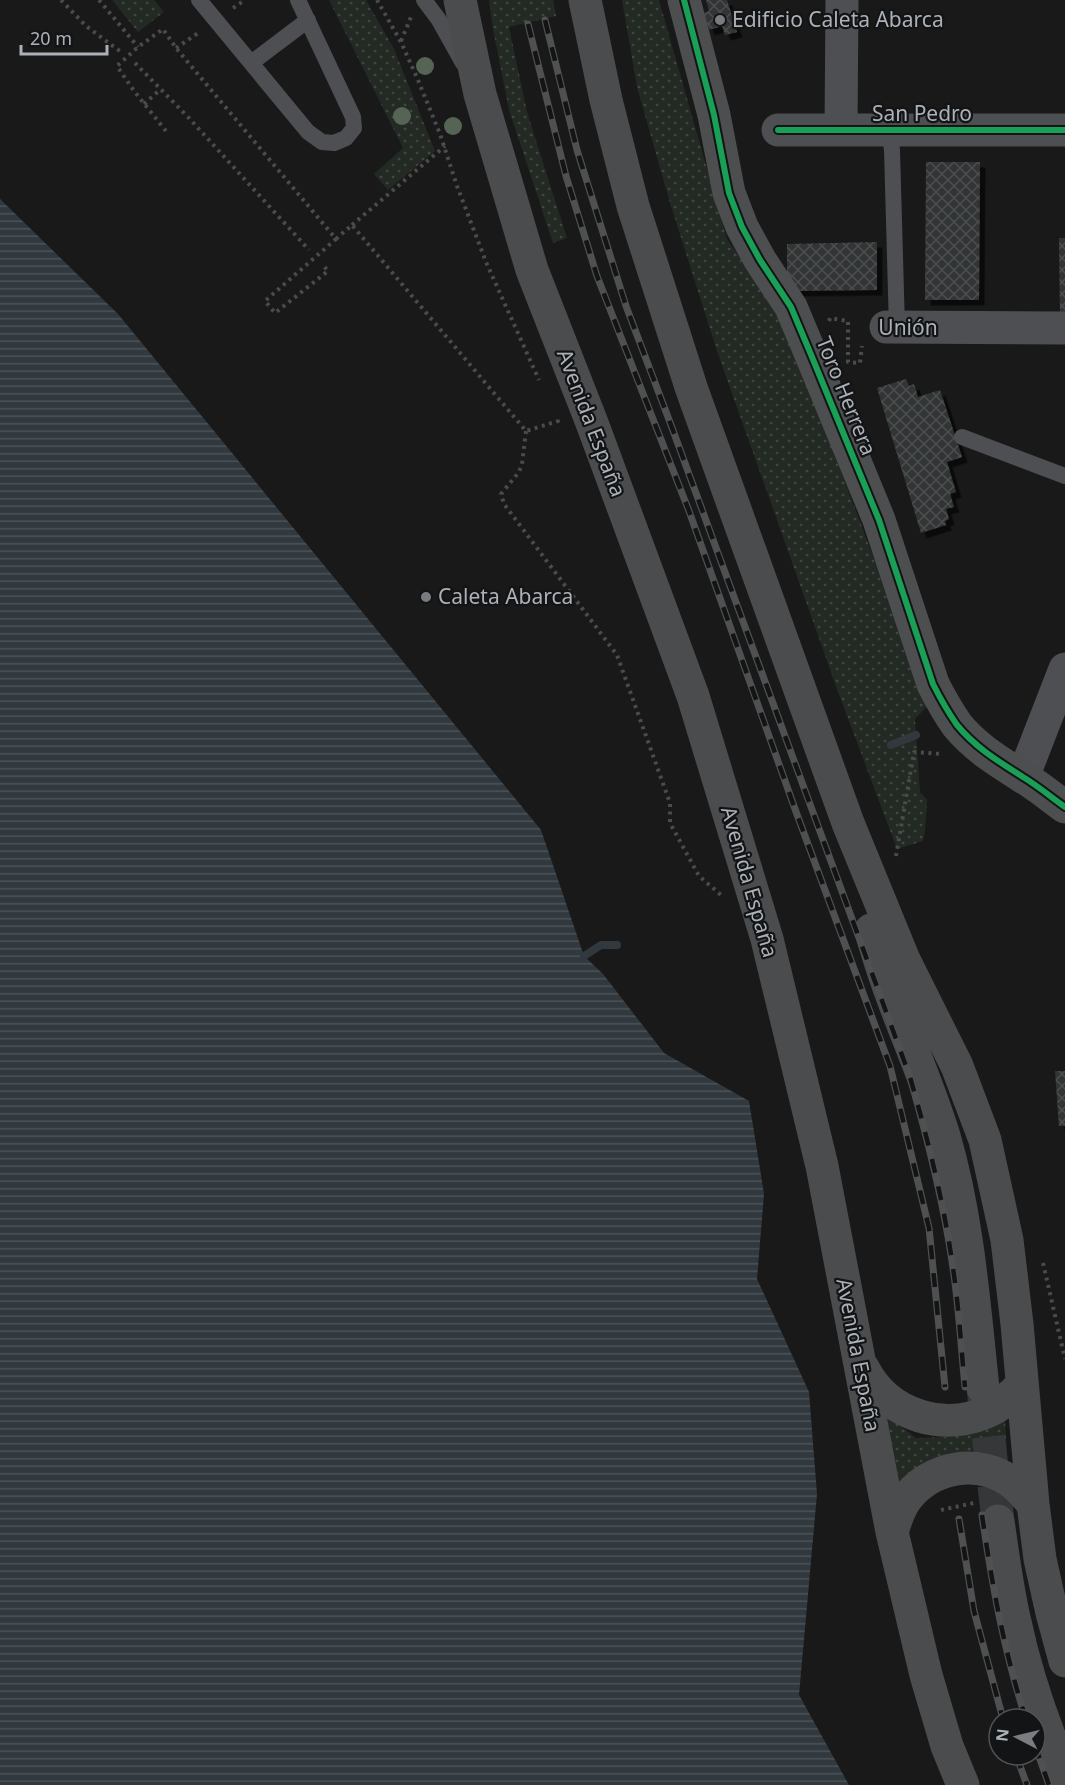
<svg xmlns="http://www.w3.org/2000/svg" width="1065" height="1785" font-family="'Noto Sans',sans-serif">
	<defs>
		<pattern id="grass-dots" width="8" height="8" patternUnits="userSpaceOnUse" patternTransform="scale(1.5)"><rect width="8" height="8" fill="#232923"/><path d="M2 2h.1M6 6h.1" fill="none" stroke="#404641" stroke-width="1.8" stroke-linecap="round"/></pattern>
		<pattern id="water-rules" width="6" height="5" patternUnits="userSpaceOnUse" patternTransform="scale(1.5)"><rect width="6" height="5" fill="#31393e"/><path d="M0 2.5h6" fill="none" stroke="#4c5358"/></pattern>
		<pattern id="building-cross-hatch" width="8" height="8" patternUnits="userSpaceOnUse" patternTransform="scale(1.5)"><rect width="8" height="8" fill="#333434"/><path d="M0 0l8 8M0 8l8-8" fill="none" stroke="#4e4f4f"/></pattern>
		<filter id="shadow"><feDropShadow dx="5.5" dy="5.5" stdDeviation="0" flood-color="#0009"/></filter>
	</defs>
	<rect width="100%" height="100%" fill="#191919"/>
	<path fill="url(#grass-dots)" d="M112,0H154L164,12L138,32Z
		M329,0H366L394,49L435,151L388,190L374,174L403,148Z
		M489,0H553L556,16L509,27L527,112L567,238L553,243L509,110L493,29Z
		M622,0H659L727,239L781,314L921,682L932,701L915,719L920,792L927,800L925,832L923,841L897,849L837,689L717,351L670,203L637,87Z
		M885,1414L916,1438L945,1437L983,1431L1005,1420L1008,1469L901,1489Z"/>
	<path fill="url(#water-rules)" d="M0,199L118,314L541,830L584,956L603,974L664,1053L749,1101L764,1194L757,1279L809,1392L817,1494L799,1695L849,1785H0Z"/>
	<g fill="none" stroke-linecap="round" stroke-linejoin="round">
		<path stroke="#31393e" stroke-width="8" d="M891,745L916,735
			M584,956L601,945H617"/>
	</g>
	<path fill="url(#building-cross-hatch)" filter="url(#shadow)" d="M706,0H727L737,32L725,35L722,26L709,30L704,13L709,11Z
		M926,162H980L979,300H925Z
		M1059,238H1065V316H1060Z
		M877,242V290L787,291V244Z
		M906,379L909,386L914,384L918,397L940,390L962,457L947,462L956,492L950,494L954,507L946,509L949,519L945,521L946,525L921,533L877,388Z
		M1055,1071H1065V1126H1059Z"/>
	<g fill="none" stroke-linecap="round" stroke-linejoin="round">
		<path stroke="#363739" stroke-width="33" stroke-dasharray="33 16" stroke-linecap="butt" d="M983,1388L998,1521"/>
		<path stroke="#494b4d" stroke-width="4" stroke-dasharray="3 4.5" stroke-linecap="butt" d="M61,0L86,26L121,52
			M99,0L138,47
			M377,0L401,42L418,80L440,134L457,186L486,262L539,380
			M233,8L245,0
			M401,41L411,17
			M176,48L198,33
			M135,63L188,117L309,250
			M144,104L161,89
			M166,131L134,91L117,66L138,47L163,29L176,48L336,239L265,301L275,313L328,271L323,265
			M352,225L445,146
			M336,239L352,225L526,431L558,421L557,419
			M829,321L830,318L848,321V362L860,363L862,346
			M526,431L522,464L519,472L501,494L504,504L617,655L670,803V823L699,876L721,895
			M896,856L914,752L941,754
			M1043,1263L1065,1359
			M941,1510L974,1503"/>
		<path stroke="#4e4f52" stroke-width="16" d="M199,0L308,132L322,142L334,143L346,138L354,128L353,117L298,0
			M424,0L439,20L463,63
			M251,63L308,20
			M889,130L892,150L897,328
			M962,437L1065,476"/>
		<path stroke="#4e4f52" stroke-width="33" d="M778,130H1065
			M841,130L842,0
			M886,327L1065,328
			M1023,777L1065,669"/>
		<path stroke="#4d4e4f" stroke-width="33" d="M684,0L714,115L729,193L742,227L760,260L791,307L812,357L879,520L933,684C940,698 948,712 957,725C976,748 998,761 1023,777C1038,786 1051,797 1065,807"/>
		<path stroke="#4b4c4e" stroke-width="33" d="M460,0L480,94L532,270L592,423L693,696L767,939L822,1166L892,1532L926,1675L947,1746L963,1785
			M585,0L606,100L633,206L692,390L848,823L904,960L957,1066L985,1140L1007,1240L1017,1324L1033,1504L1040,1559L1052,1613L1065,1661
			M871,930C889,1001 923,1067 944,1136C968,1218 974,1303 983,1388
			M863,1368C887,1416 946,1434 993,1409C1004,1403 1013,1394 1022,1385
			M998,1521C1003,1555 1007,1588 1015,1622C1026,1674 1044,1726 1065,1775
			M892,1532C896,1520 899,1508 907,1498C931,1467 977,1458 1010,1481C1019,1487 1026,1496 1033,1504"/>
		<g stroke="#4e5052" stroke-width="7">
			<path id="rail" d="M545,20L577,150L626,306L671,425L910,1077C928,1140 944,1203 953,1268C959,1308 961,1347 965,1387
				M528,24L566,176L597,276L689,511L795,809L890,1066L929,1228L945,1387
				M982,1515C992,1584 1004,1652 1026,1719
				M959,1519L974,1611L1003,1719
				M1035,1745L1049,1785
				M1016,1755L1027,1785"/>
		</g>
		<use href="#rail" stroke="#131415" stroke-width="4.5" stroke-dasharray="14" stroke-linecap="butt"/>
		<g stroke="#131415" stroke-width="10">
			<path id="cycleway" d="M684,0L714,115L729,193L742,227L760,260L791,307L812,357L879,520L933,684C940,698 948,712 957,725C976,748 998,761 1023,777C1038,786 1051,797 1065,807
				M778,130H1065"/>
		</g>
		<use href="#cycleway" stroke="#1a9f57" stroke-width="6"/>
	</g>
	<g fill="#556455">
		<circle cx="425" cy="66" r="9"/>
		<circle cx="402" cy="116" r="9"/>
		<circle cx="453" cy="126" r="9"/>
	</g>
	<g fill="#797c80" stroke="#131415" stroke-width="2">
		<circle cx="720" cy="20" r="6"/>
		<circle cx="426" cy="597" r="6"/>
	</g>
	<g text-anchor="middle" stroke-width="4.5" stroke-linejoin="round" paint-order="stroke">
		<g font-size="21" fill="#acb1b8" stroke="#131415" text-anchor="start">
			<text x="732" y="27">Edificio Caleta Abarca</text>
			<text x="438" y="604">Caleta Abarca</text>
		</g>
		<g font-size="21" fill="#acb1b8" stroke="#131415">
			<text x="922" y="121">San Pedro</text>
			<text x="908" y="335">Unión</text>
			<text transform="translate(846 396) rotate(68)" y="7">Toro Herrera</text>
			<text transform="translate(591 423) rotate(69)" y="7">Avenida España</text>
			<text transform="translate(749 882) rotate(74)" y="7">Avenida España</text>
			<text transform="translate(858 1355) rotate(79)" y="7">Avenida España</text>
		</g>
	</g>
	<g transform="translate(1017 1737) rotate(277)"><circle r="28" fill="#131415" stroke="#505356" stroke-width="1.5"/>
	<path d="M0-4.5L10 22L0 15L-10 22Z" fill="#797c80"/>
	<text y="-9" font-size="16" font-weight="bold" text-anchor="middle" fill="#acb1b8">N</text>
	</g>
	<path d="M21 45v9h86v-9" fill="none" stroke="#acb1b8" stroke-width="3"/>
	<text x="30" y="45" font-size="18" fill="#acb1b8" stroke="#131415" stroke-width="4.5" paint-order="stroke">20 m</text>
</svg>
